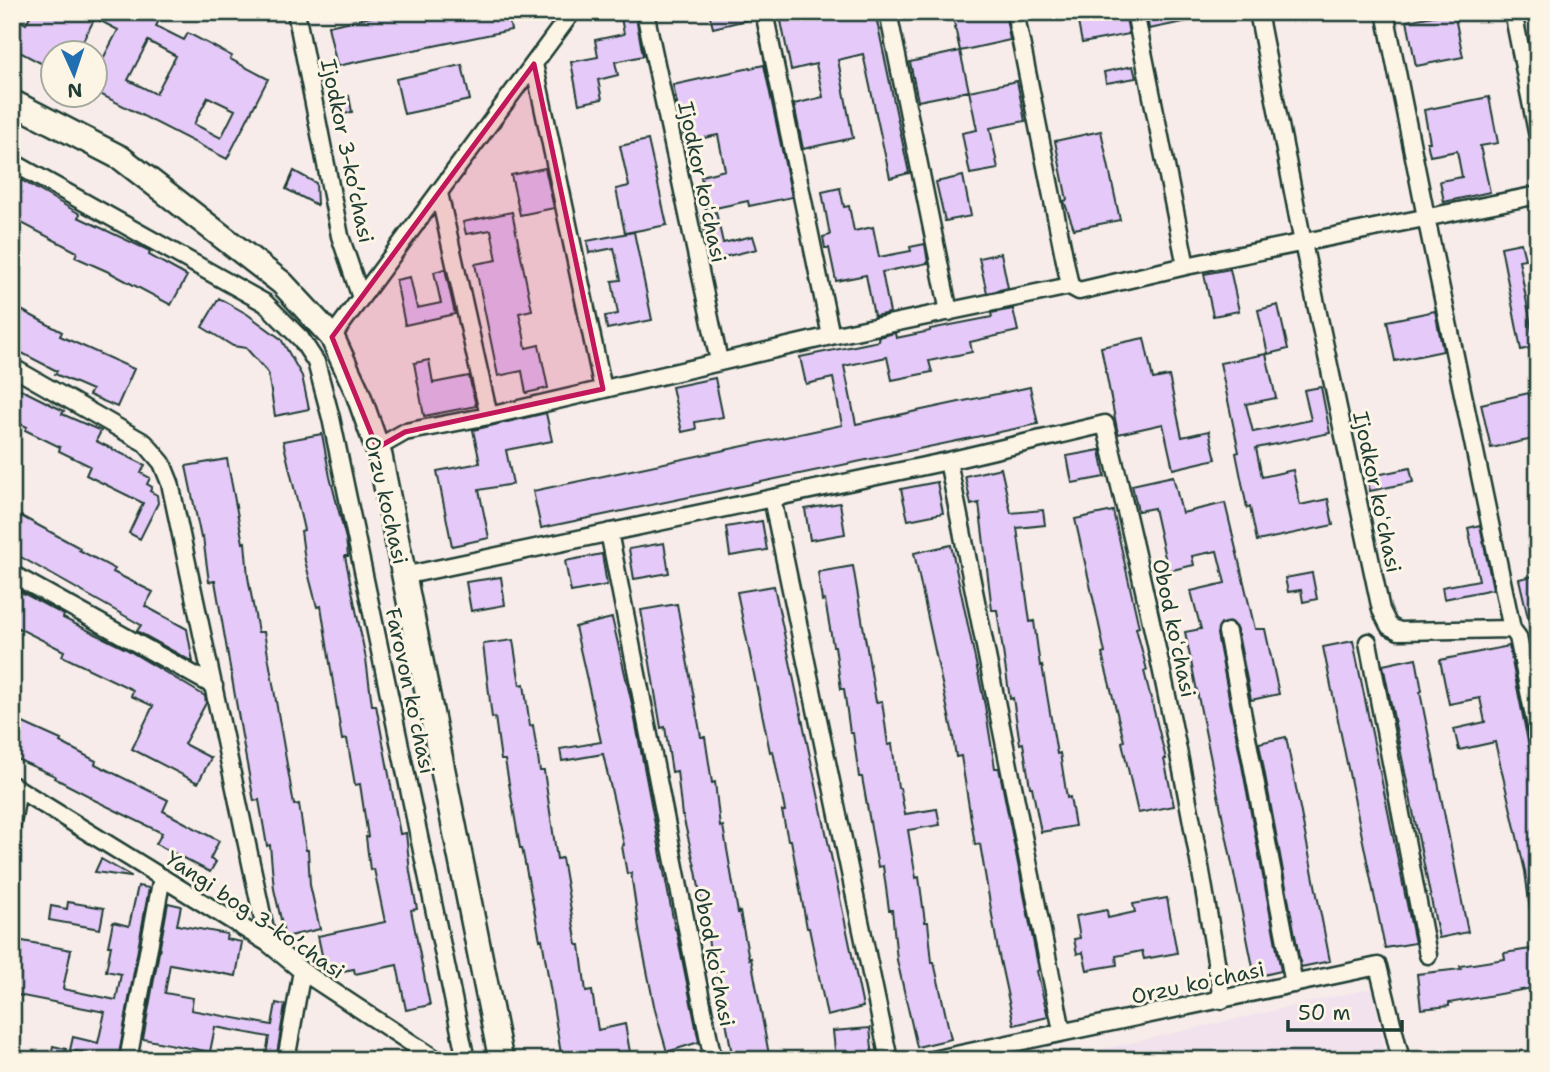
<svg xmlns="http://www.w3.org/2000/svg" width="1550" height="1072" font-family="'Shantell Sans',sans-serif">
	<rect width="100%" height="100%" fill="#f7ece9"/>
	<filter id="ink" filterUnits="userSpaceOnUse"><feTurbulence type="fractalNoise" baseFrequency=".0143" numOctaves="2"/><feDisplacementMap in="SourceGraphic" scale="14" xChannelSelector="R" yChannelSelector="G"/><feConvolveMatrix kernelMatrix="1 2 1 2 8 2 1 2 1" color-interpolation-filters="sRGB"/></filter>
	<g filter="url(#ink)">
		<path fill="#f2e2ee" d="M1372,988L1387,1060H1055Z"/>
		<path fill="#e5c9f8" stroke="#1f3d34" stroke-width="2" fill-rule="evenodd" d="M32,12H123L132,17L134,12H148L160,18L156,26L184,40L188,33L232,56L230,59L268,79L227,159L94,91V76L118,30L95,18L77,52H52V69L12,48V16L26,24ZM148,41L176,56L156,94L128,80ZM208,97L235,110L221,138L194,124Z
			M394,12H507L511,30L337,66L328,26Z
			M620,12H635L643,56L615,62L618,75L598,80L602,99L579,104L571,62L598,57L595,40L624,34Z
			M709,12H754L755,18L713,28Z
			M799,12H875L909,173L890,178L863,54L838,60L853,138L803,149L794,104L823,97L816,64L791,70L780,16Z
			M952,12H1005L1010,40L960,51Z
			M1076,12H1125L1129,34L1082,43Z
			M1165,12H1203V18L1149,29L1147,16Z
			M1454,12L1463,57L1416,66L1407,21Z
			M960,51L969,91L918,101L910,62Z
			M462,65L470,100L404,114L396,79Z
			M764,65L792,197L749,206L748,201L706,210L701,176L725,170L718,135L685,142L673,85Z
			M1133,66L1136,78L1106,83L1104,72Z
			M1017,81L1025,121L990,128L998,169L970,174L962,133L977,130L969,91Z
			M349,96L352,112L340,115L336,98Z
			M1489,97L1498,143L1480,146L1490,192L1444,202L1440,181L1462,177L1457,151L1430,156L1427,142H1430L1424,110Z
			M1101,131L1120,220L1074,229L1064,201L1067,200L1055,141Z
			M648,140L667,225L625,233L616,189L629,186L620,146Z
			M545,168L554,208L520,215L511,175Z
			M294,171L316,183L317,205L286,189Z
			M963,176L971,216L945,221L936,182Z
			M21,180L80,214L78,217L150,251L149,255L187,276L171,305L111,273L75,257L77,252L12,218V195Z
			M840,188L844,207L849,206L854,231L873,227L879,257L911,251L910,247L925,244L928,263L882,272L890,313L874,316L866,275L836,281L829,248H825L823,237L830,235L822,192Z
			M512,212L532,310L519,313L523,331L526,348L539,345L548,388L526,393L522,371L498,376L475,264L497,260L491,230L466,234L463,222Z
			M716,212L723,243L753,236L757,249L711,260L701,216Z
			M634,232L652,320L607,329L605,316L618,314L612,281L621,280L614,248L589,253L587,241Z
			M1521,243L1525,259L1519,260L1532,331L1538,330V346L1521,350L1501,247Z
			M1001,253L1008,288L987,293L979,258Z
			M445,269L455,314L405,325L396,280L410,277L417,308L441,303L434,272Z
			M1230,269L1239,311L1213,316L1204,274Z
			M219,298L247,314L281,339L302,376L309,409L275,416L268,373L246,348L233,346L202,327Z
			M12,305L62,332L60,336L134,369L117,407L89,395L92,390L55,374L57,371L12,348Z
			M1278,305L1288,349L1268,354L1258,310Z
			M1013,309L1018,331L970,342L972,352L929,361L932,372L892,380L887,357L844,366L856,424L1030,387L1038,424L541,528L533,491L842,425L833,378L806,384L800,357L879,341L878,337L895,333L896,338L930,331V329L992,317L991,313Z
			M1435,311L1443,351L1395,361L1387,321Z
			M1144,338L1153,379L1169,376L1182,437L1209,431L1216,459L1173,469L1163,424L1118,434L1101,347Z
			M1266,354L1276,398L1246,404L1253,432L1311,420L1304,390L1321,387L1330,433L1256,448L1262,477L1293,470L1300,505L1328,499L1333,525L1257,541L1250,507L1247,508L1236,453L1239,452L1220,363Z
			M429,360L433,383L469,376L476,406L424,416L414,363Z
			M715,378L723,417L695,422L696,429L682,432L672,387Z
			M12,385L64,411L62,414L101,431L96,441L145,465L141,473L150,478L147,484L152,487L150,491L157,495L158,503L140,539L129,533L143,503L86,475L90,466L59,451L60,447L25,430L27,427L12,420Z
			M1529,393L1538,438L1491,448L1481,404Z
			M546,413L552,441L506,450L513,484L479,490L489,538L452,546L437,471L480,463L473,430Z
			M322,434L330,477L346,539L348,556H345L366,659L372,705H376L400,834L406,833L410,872L417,909L411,910L430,1005L406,1010L397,965L355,974L354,969L326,974L318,936L385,922L374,869L370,870L366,837H368L360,784L355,785L347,739L342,740L321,606L317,607L305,561L301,531L304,530L283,441Z
			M1100,450L1105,477L1072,483L1067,456Z
			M227,459L243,543L245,542L248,577L258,632H264L294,805L299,804L306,850H308L310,885L320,929L285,937L274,889L270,845L267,846L259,800L254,801L246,759L215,581L209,582L203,537L201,538L186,466Z
			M1001,468L1011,513L1043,510L1045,525L1017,528L1030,622L1034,621L1040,666L1042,665L1057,754L1060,753L1067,798L1070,797L1075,826L1041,832L1032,787H1030L1023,743L1020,744L1013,698L1010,699L997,610H992L979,503L971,505L965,476Z
			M1410,468L1413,482L1370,491L1367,477Z
			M1173,476L1182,513L1225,503L1255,629H1265L1279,694L1251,700L1237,629L1231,622L1221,624L1217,634L1281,971L1255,977L1185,632L1201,629L1191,591L1225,583L1217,551L1192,556L1194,565L1168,571L1154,508L1138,511L1132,485Z
			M937,482L943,513L908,520L901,489Z
			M840,503L845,534L810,540L805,509Z
			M1113,511L1139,627L1136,628L1147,670L1144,671L1166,759H1164L1174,806L1138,813L1122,742L1124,741L1102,654L1105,653L1096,611L1075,519Z
			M21,516L80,548L79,550L115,569L113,572L153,592L145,606L187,629L193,662L137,631L141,625L12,552V532Z
			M762,521L767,550L730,556L726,527Z
			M1480,525L1493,589L1444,599L1442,587L1479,580L1468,528Z
			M664,543L669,573L634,579L629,549Z
			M951,545L985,706L995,768H999L1039,970L1037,971L1048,1017L1014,1025L998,951L980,844L975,845L961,756L956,757L952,730L914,553Z
			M602,554L607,585L571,592L565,561Z
			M853,566L876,702L882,701L888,745L892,744L898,788H900L905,814L937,809L940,825L908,830L916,878L919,877L925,922H928L932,962H934L951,1039L917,1047L897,960L892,910H889L883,866L878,867L862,777H859L853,733H850L844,689H841L835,646H833L825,600L822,601L818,572Z
			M1312,573L1317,599L1303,602L1301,590L1288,592L1285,578Z
			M1538,575V638L1533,639L1519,579Z
			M501,577L505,605L471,611L466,582Z
			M774,586L863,1007L827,1016L809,928H807L791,840H788L782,811H785L773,751L770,752L737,592Z
			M12,587L64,615L63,618L126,649L205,696L206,703L184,744L211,758L198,783L132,749L153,706L131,696L133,690L62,656L64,651L12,625Z
			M677,604L701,737H705L712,783L715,782L720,827L723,826L738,913L740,912L749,959L751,958L770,1060H733L713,949L710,950L696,871L683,816H682L677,771L672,772L665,727L661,728L641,610Z
			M612,618L632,704L675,929H676L699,1042L667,1052L655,1010L640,936L631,873L627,874L622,846L624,845L603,754L562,761L560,749L601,742L575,627Z
			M513,640L520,685L524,684L530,726L533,725L540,771H544L557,859L562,858L577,945H580L586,992L592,991L598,1030L625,1024L631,1058L621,1060H562L542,939L540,940L522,848H520L505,760H501L495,717L492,718L483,644Z
			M1353,641L1415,943L1385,948L1323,647Z
			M1509,646L1529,747L1532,746L1538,767V909L1530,910L1525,871L1495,742L1459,750L1454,729L1485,722L1480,698L1449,704L1440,660Z
			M1416,658L1422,691L1420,692L1468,932L1439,938L1383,665Z
			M12,718L61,740L60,742L96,761L95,764L168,800L163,811L219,841L210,859L216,862L210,872L156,844L162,833L90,798L91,797L54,778L55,776L12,757Z
			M1286,737L1330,961L1301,967L1259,743Z
			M101,859L131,876V877L95,872Z
			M138,886L149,888L118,1060L70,1050L73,1037L98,1043L105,1012L12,994V939L71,950L63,989L116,1000L121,974L106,971L111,946H108L113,922L129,926Z
			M1167,898L1177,953L1144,959L1142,951L1116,956L1117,965L1087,970L1083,952L1077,954L1074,939L1080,938L1076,916L1107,910L1108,918L1135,912L1133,904Z
			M68,902L104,908L100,929L49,920L51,906L67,909Z
			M168,903L181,906L177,925L227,934L226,939L242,942L236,976L170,964L165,993L193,998L191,1010L272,1025L276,1003L285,1005L276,1060H265L269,1037L215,1027L210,1052L143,1039Z
			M1531,949L1538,987L1449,1003V1006L1421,1009L1417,974L1461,969L1460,966L1505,959L1504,953Z
			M870,1028L873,1058L836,1060L833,1031Z
			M53,1046L66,1049L64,1060H50Z"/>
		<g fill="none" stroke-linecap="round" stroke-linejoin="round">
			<g stroke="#1f3d34" stroke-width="21">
				<path id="minor" d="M296,12L340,236L361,298
					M645,12L719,361
					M764,12L831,336
					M888,12L949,312
					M1015,12L1070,286
					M1135,12L1186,266
					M1258,12L1303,243L1381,610L1389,626L1399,631L1512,629
					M1385,12L1426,217L1512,629L1518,637L1538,736
					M1513,12L1538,137
					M534,64L603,389
					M12,162L265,303L301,339L316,362L331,418L466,1060
					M439,193L489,416
					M332,337L572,12
					M12,367L145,443L162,463L170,483L268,943
					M377,448L405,432L489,416L831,336L1070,286L1079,291L1186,266L1538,195
					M948,461L1062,1031
					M772,498L889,1060
					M609,532L713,1060
					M12,574L214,686
					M403,576L948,461L1105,424C1152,615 1193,807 1222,1000
					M1227,632L1294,984
					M1368,642L1428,955
					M12,785L268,943L302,971L437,1060
					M12,823L18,789
					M128,1060L162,877
					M286,1060L302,971
					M932,1060L1378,966L1401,1060"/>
			</g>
			<g stroke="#1f3d34" stroke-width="28">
				<path id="secondary" d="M12,102L121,158L282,283L332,337L357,391L380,456L501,1060"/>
			</g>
			<use href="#minor" stroke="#fcf5e5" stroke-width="16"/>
			<use href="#secondary" stroke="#fcf5e5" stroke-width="23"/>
		</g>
	</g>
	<path fill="#c2185b" fill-opacity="0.2" stroke="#c2185b" stroke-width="5" stroke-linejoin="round" d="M534,64L603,389L405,432L377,448L332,337Z"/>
	<g text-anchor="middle" stroke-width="6" stroke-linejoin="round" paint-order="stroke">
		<g font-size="21" fill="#1f3d34" stroke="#fcf5e5">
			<text transform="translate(347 151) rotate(78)" y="7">Ijodkor 3-koʼchasi</text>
			<text transform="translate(702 182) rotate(78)" y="7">Ijodkor koʻchasi</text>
			<text transform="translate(1377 492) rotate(78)" y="7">Ijodkor koʻchasi</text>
			<text transform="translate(386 500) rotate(77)" y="7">Orzu kochasi</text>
			<text transform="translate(1174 628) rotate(78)" y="7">Obod koʻchasi</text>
			<text transform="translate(410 691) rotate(78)" y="7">Farovon koʻchasi</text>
			<text transform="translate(255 915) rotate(34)" y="7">Yangi bog 3-koʼchasi</text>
			<text transform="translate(714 957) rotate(79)" y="7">Obod koʻchasi</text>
			<text transform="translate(1198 983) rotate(-12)" y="7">Orzu koʻchasi</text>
		</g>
	</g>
	<rect width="1550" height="1072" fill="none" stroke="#fcf5e5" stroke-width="42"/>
	<rect x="21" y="21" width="1508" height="1030" fill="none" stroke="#1f3d34" stroke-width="2.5" filter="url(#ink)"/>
	<g transform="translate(74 74) rotate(177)"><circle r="33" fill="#fcf5e5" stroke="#a4ab9e" stroke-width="2"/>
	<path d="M0-5L12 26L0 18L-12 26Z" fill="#1f6fb2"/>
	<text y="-10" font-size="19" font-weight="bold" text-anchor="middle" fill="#1f3d34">N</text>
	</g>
	<path d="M1288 1020v10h114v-10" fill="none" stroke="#1f3d34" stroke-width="3.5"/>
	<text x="1298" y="1020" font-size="21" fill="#1f3d34" stroke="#fcf5e5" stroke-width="5" paint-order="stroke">50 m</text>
</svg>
